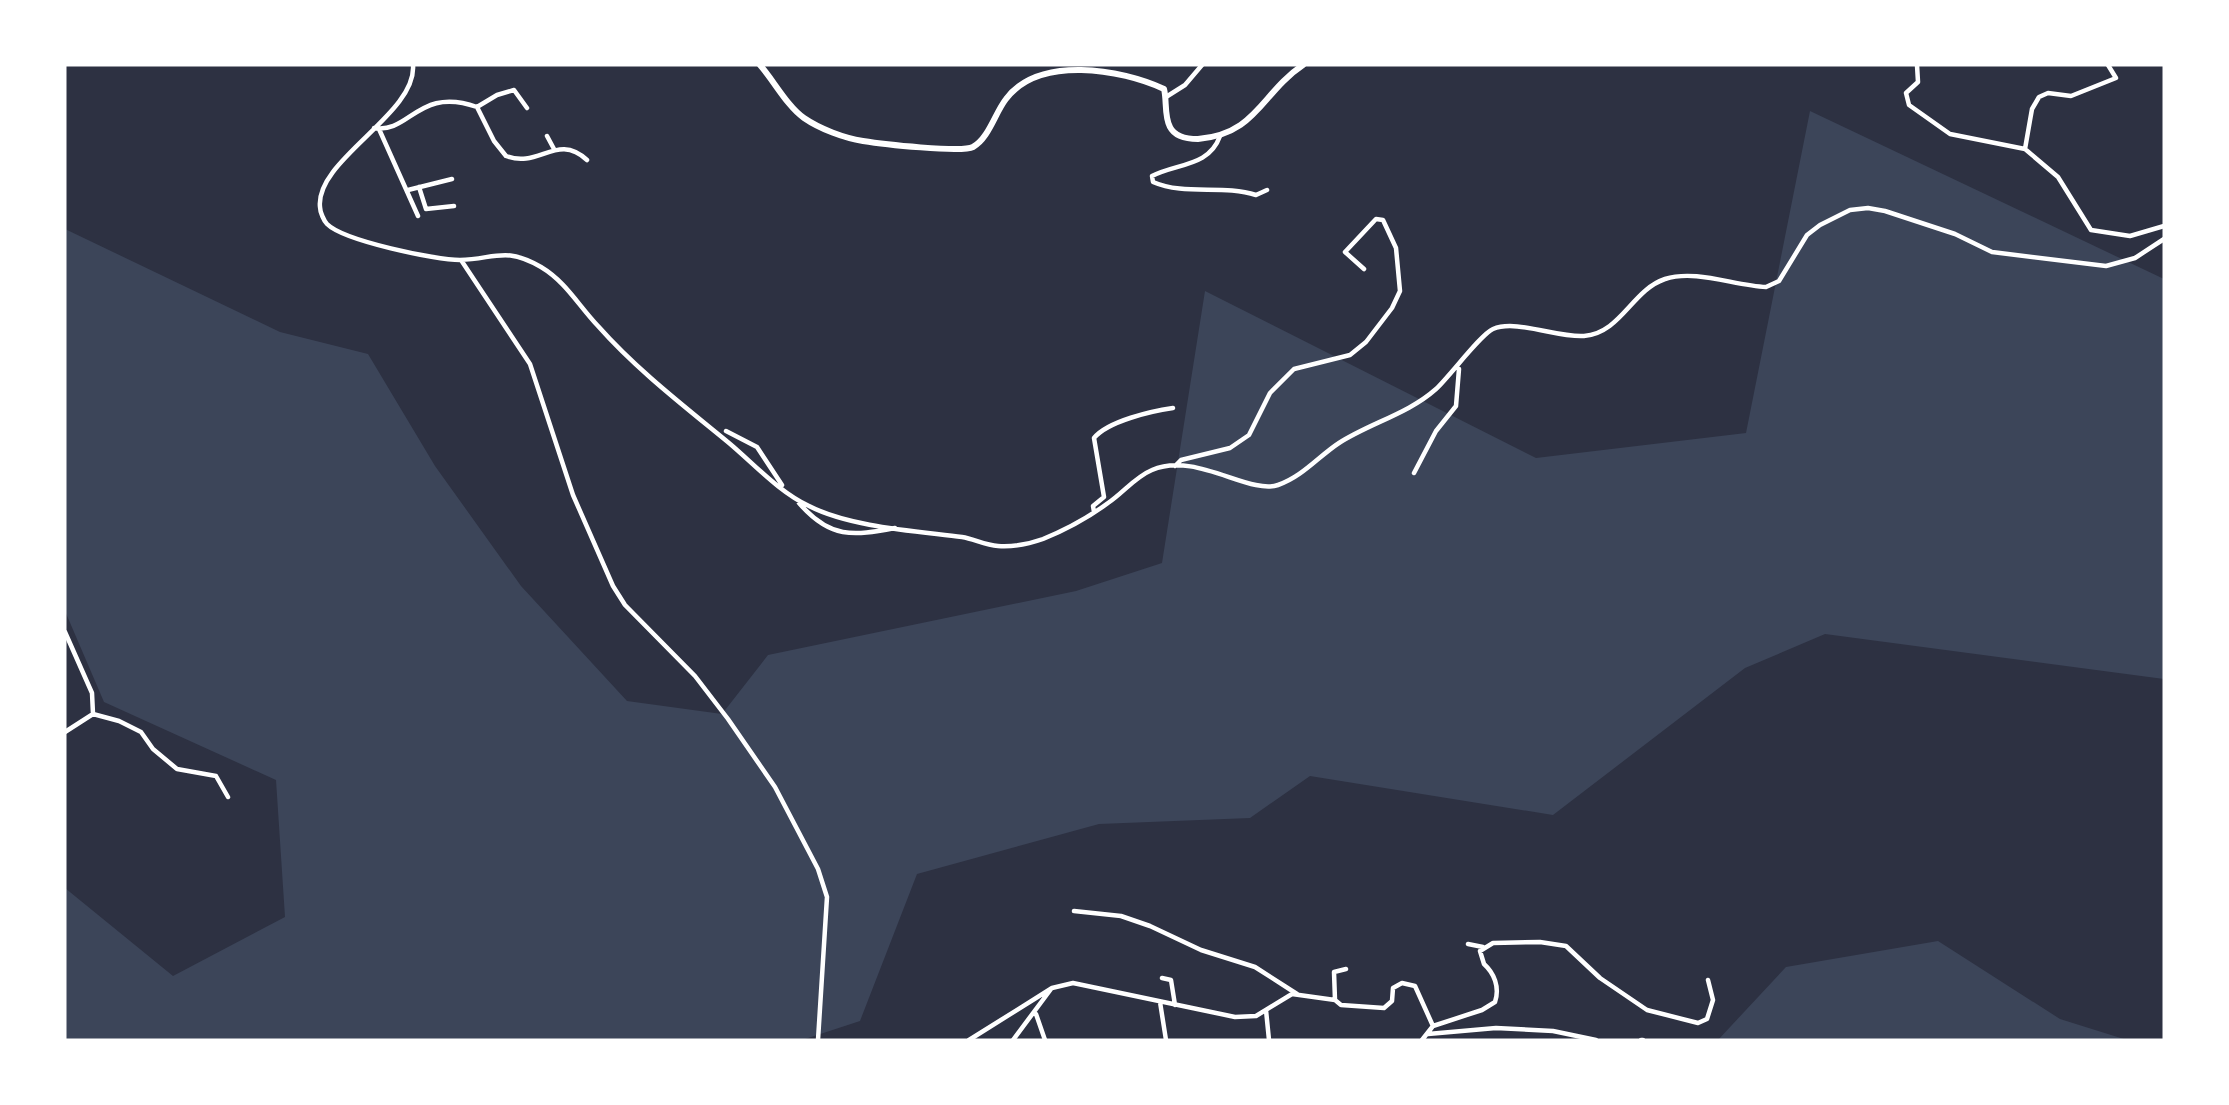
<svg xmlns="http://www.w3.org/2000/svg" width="2229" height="1105" font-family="Overpass,sans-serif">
	<rect width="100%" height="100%" fill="#2d3142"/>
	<path fill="#3c4559" d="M1810,111L2164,279V679L1825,634L1745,668L1553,815L1310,776L1250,818L1099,824L917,874L860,1021L802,1040H65V888L173,976L285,917L276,780L104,702L65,611V229L280,332L368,354L435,466L521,586L627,701L722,714L768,655L1076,591L1162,563L1205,291L1536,458L1746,433Z
		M1938,941L2060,1019L2127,1040H1718L1786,967Z"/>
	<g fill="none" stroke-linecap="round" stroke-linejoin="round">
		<path stroke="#fff" stroke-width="4.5" d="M413,65C417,114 315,160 320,207C320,212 324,221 327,224C344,241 436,260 460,260C495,259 505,246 541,267C566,282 578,305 598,326C637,370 684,406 729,443C754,464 779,492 809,506C850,527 915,531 962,537C974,539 985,545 998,546C1013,547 1029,544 1043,539C1065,530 1089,517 1108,503C1123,493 1135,477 1152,470C1195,451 1249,495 1278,485C1302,477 1319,456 1339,443C1370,423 1408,414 1436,389C1450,376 1481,334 1493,329C1516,319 1558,338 1584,336C1621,333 1632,290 1665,279C1696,269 1735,286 1766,287L1779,281L1807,235L1820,225L1850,210L1868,208L1885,211L1955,234L1992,252L2106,266L2135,258L2164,239
			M1917,65L1918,82L1906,93L1909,105L1950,134L2025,149L2058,177L2091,230L2130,236L2164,226
			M1166,97L1185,85L1202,65
			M477,107L497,95L514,90L527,108
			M374,128C410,134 418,86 477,107L494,141L506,156C539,169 557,132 587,160
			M379,129L418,216
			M547,136L554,149
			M1220,136C1209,167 1177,163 1152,176L1153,182C1185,196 1223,184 1256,195L1267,190
			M2025,149L2032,109L2039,97L2048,93L2071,96L2116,78L2108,65
			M419,187L426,209L454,206
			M408,190L452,179
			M461,260L530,364L573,495L613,586L625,605L695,676L728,719L775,787L818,869L827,897L818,1040
			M726,431L757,447L782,485
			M1175,466L1181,460L1230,448L1249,435L1270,393L1294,369L1350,355L1366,342L1392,308L1400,291L1396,248L1383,220L1376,219L1345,252L1364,269
			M1414,473L1436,431L1456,406L1459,369
			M799,503C830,539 853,536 895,528
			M1094,512L1093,506L1104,497L1094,438C1108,421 1152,411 1173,408
			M65,632L92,693L93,714
			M65,732L93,714L119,721L141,732L153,749L177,769L216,776L228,797
			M1074,911L1121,916L1150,926L1201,950L1255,967L1297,994
			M1468,944L1483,947
			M1162,978L1171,980L1175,1005
			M1335,1000L1334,972L1346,969
			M1160,1002L1166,1040
			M1266,1010L1269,1040
			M1036,1014L1045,1040
			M1433,1026L1482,1010L1495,1002C1500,987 1494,973 1484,964L1480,951L1493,943L1540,942L1566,946L1600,978L1647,1010L1698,1023L1707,1019L1713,1000L1708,980
			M1428,1034L1496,1028L1553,1031L1596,1040
			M969,1040L1052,988L1073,983L1235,1017L1256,1016L1292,994L1335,1000L1341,1005L1384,1008L1392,1001L1393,988L1402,983L1415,986L1433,1026L1422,1040
			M1013,1040L1051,989
			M1641,1040H1643"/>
		<path stroke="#fff" stroke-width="6" d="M760,65C774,81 787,106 804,118C820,129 844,138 863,141C881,144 962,153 973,147C989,138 995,113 1006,99C1039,55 1121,69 1164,89C1167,100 1164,116 1170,127C1175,137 1187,139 1198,139C1257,134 1261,93 1303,65"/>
	</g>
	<rect width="2229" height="1105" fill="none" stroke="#ffffff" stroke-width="133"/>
</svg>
